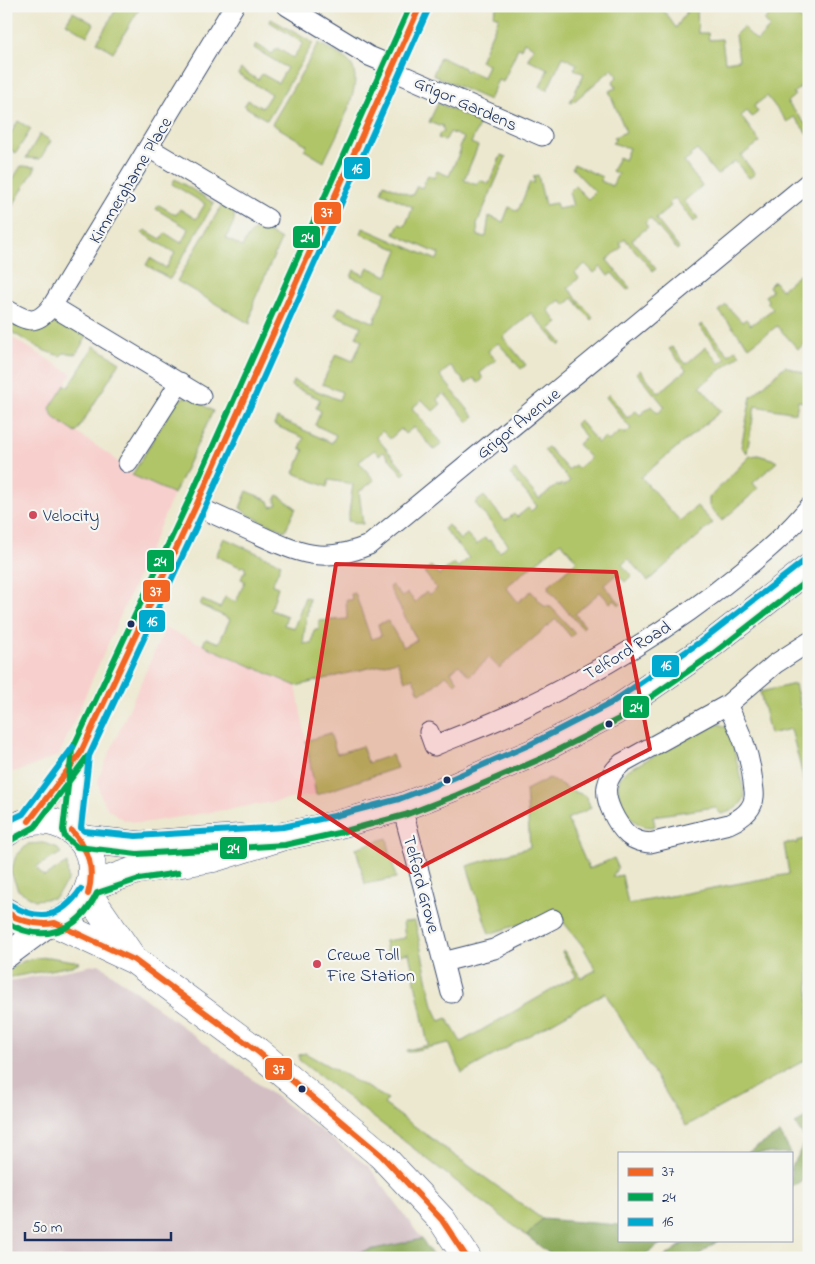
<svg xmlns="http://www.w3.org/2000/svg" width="815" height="1264" font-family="'Indie Flower',sans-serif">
	<rect width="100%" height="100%" fill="#f6f6f2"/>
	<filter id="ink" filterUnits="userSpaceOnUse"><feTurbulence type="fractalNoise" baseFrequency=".02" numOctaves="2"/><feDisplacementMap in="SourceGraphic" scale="10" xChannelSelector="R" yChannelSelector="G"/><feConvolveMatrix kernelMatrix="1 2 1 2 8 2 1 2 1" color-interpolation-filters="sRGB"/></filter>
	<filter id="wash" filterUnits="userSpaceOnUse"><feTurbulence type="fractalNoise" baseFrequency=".0096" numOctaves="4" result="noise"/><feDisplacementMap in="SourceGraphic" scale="20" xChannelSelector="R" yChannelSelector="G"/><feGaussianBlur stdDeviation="1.12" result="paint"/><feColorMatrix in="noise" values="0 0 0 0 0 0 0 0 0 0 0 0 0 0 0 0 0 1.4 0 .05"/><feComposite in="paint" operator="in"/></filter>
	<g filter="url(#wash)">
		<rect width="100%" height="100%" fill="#ece8cf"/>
		<path fill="#f7d0cd" d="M6,334L72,374L50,408L53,417L110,455L132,475L174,494L59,755L26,769L6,773Z
			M165,628L296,686L316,795L142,823L124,820L108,809L100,794L98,779Z"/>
		<path fill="#d2bec3" d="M99,964L369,1167L422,1239L331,1258H6V982Z"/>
		<path fill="#b0c468" stroke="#667a63" d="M118,6H141L113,52L97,42Z
			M497,6H631L634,10L640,6H661L676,28L690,6H697L698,33H708L709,40L722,39L725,62L739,60L735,35L743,27L757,41L770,27L764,20L776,8L775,6H805L797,15L809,28V91L808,92L802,86L793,93L795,95L787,102L809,128V136L794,117L787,122L767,96L754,106L758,112L752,117L747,111L741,116L760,142L741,156L755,174L749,178L735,161L717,175L697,150L690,155L691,157L684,162L702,186L684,201L698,218L694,222L675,198L669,203L671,206L656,219L679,248L677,250L650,218L645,223L648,227L632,240L656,269L653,271L625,239L620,243L622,247L607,260L630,288L627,290L612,273L608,276L601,267L594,273L585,264L575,273L579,278L568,288L593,317L591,320L573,298L565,305L560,300L548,310L558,323L550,329L562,343L560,346L531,313L503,337L526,365L521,369L498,343L488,351L496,360L480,373L483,379L478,383L474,378L466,384L451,366L440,375L474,417L468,422L444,393L437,399L441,404L433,411L422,400L412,408L442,444L434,450L414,427L405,434L401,429L390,439L382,431L376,437L406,472L403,475L384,452L379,455L374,450L359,462L374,480L362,490L359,491L363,524L348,521L353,484L329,480L327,487L294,473L304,450L300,448L304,438L274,425L277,418L332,443L336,435L315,425L321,411L316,408L320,399L291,386L293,381L339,400L342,392L322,384L336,354L353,361L362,340L356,337L361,326L335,315L339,307L375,323V319L386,292L351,277L354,270L364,275L368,267L387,276L398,250L361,234L363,228L437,260L439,254L394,234L399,224L405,226L413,207L381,192L384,184L412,196L417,186L422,188L428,175L434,178L437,171L449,176L461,149L459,147L464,138L450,132L445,141L438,138L440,133L444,132L442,125L439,126L429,122L438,103L480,123L471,143L478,146L464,180L477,185L480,180L489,184L501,155L506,157L477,224L478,236L486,237L489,216L503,222L509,207L518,211L530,182L534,183V176L538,175L545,205L556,203L558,209L573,206L569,192L575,186L588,199L595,192L572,168L574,164L602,177L601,181L612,186L618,174L612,171L619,157L624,160L629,148L612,143L615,140L614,137L626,132L609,91L616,88L613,81L618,76L612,69L572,103L570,102L584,74L574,69L577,64L563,57L547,90L540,87L548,69L528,59L534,47L524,42L521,49L518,48L503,82L498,80L489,100L433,75L440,57L464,68L465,71L468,70L483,77L488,65L480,61L499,17L493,15Z
			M73,12L94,24L87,36L66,23Z
			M271,19L313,43L267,120L244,106L248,100L262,108L271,94L238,74L241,69L258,80L262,74L278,83L287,68L254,48L256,44L272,54L277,48L293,58L303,43L270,22Z
			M319,43C328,49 341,54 349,62C369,81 333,140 324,162L304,150L307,145L272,124Z
			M18,121L31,129L16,153L6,147V142Z
			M40,134L51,141L40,159L26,158Z
			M21,166L36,167L6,217V190Z
			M175,179L214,203L170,279L146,265L150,258L166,268L175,253L142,233L145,230L161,239L165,233L181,243L189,229L156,209L159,205L176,215L180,209L196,219L205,204L172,184Z
			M223,203C242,214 233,223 226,238L242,247C255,223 260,227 281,240L254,301L250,324L177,281Z
			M809,253V341L798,349L777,326L749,347L719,311L726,305L742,322L746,319L751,325L773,309L767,302L768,300L765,296L772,291L769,286L774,281L781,290L808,267L802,259Z
			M56,317L88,335L76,354L64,353L60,356L45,351L6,329V319L47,323Z
			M702,324L729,355L736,349L740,355L700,386L721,411L641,477L680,521L697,506L713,523L648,581L628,559L622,565L632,575L625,582L617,574L604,585L621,604L619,605L614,600L610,603L600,592L575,614L585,626L582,628L548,589L549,585L577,561L561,542L506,587L518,602L531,591L544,606L551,607L575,633L571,637L556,619L499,668L489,658L469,676L459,665L451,672L458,681L455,684L446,675L430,689L419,693L413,678L405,681L397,661L296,686L203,645L206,638L219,643L230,619L200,605L202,600L220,608L225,597L236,602L245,581L241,579L244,572H246L244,566L240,567L216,556L224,538L281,564L272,585L278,587L271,610L287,616L284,625L294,628L305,597L309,598L303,643L312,644L314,630H319V621L347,619L346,600H352L351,594L355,593L371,639L381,636L378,624L388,621L403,647L417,640L389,587L392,585L402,597L408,593L415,602L426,592L429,595L437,589L424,572L431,566L439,575L454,563L458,567L469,558L444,529L448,525L460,540L467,534L477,545L484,538L488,541L490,540L500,552L508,544L475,503L484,496L505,521L514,514L517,517L528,508L531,511L537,506L510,474L515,470L539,499L557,485L559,486L561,484L563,487L570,481L544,450L548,447L568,470L575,465L578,468L590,458L578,444L586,437L575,424L579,420L598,443L605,437L608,441L621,431L624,434L631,429L606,397L609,394L627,418L636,411L640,415L651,406L658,413L665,407L637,373L640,370L659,393L686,370L669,349L672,347L686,364L706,347L720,364L726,359L699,326Z
			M94,346L120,362L76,433L53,417L50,408L65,385L69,387Z
			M785,366L809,375V403L798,401L796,413L755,406L747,453L741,447L751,397Z
			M184,397L192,398L213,411L174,494L132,475L176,402Z
			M758,455L772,459L777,462L753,483L758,489L722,521L709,506V498L750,456Z
			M247,491L269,501L271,507L277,505L275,500L278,495L296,508L285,531C270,524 252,519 240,508Z
			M795,684L801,709L809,708V800L791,729L770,734L760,692Z
			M719,724L726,727L733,745L745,796C741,807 731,812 721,814L715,807L653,816L655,826C634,833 613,799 619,781C620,777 623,774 626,771L712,725Z
			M330,733L337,754L362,746L368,763L392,755L397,768L316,795L306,741Z
			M549,778L573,791L586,796L591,808L567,819L589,869L614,858L618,867L612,877L622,875L628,904L789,874L784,844L794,842L797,844V841L809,838V1058L686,1126L605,993L462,1073L449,1043L407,1052V1050L428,1045L409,953L388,957L385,941L405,938L403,922L415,921L433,1006L440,1021L447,1018L461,1042L576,976L562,952L564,951L581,978L596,970L582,945L556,913L489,934L467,866L530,847L526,790Z
			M387,838L396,878L365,884L356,848Z
			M43,843L56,847L61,853L36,867L44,877L67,863L68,881L54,898L35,900L18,890L11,872L16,856L28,844Z
			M49,957L80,962L72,966L6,978V974C20,960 29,958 49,957Z
			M305,1053L388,1099L384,1104L542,1219L527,1236L299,1060V1055Z"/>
		<path fill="#8caa5c" stroke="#546c5d" d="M809,1116V1175L791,1188V1166L797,1158L805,1139L795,1124Z
			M780,1133L791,1153H747Z
			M542,1219L619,1225V1240H666L640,1258H555L527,1236Z
			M422,1239L434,1258H331Z
			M688,1240H719L695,1258H663Z"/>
	</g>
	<g filter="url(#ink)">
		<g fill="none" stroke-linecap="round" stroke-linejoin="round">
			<g stroke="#3a4b6f" stroke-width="21">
				<path id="minor" d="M287,6L369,56L393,66
					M391,70L542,136
					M149,148L268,219
					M52,306L201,396
					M6,309C27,321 35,327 52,306L234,6
					M128,463L180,382
					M196,506C216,515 235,524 255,533C298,553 322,565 369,545L809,182
					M727,705C740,730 750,753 753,782C753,786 755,792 754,797C753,811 740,819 729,824L650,843C642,842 635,841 628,835C617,825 604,801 607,786C609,776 615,769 622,763L727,705L775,664L809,642
					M429,732L434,746C460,735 486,726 511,714C591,676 669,631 737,575C763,554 788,533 809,507
					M402,807L443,962L494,949L553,919
					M443,962L451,993"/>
			</g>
			<g stroke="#3a4b6f" stroke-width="26">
				<path id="tertiary" d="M29,821L80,754L99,712L196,506L420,6
					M72,831L79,755
					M6,956L49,924"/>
			</g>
			<g stroke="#3a4b6f" stroke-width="29">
				<path id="secondary" d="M88,894L133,959
					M55,923L134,960L257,1051L381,1155L442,1220L467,1258"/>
			</g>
			<g stroke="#3a4b6f" stroke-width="29">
				<path id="primary" d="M6,833C20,822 39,817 56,823C131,849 75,963 6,912
					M80,839L136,845L240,838
					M91,886L137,870L214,858L284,836L336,825L402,807L454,787L535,752L615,711L705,649L809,568"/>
			</g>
			<use href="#minor" stroke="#fff" stroke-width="19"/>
			<use href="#tertiary" stroke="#fff" stroke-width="24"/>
			<use href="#secondary" stroke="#fff" stroke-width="28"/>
			<use href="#primary" stroke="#fff" stroke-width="28"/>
			<g stroke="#f6f6f2" stroke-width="10">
				<path id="bus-1" d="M29,821L80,754L196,506L420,6
					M72,831C89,850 95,869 88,894
					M6,912C22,922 37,926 55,923
					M55,923L134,960L257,1051L381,1155L442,1220L467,1258"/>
			</g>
			<g stroke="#f6f6f2" stroke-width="10">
				<path id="bus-2" d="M410,6L188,502L72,750L63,830L65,837L77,847L137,854L285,845L338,833L405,815L457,795L538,760L619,719L710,656L809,579
					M11,840L35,827L87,757
					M6,922C43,945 79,931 97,893L139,879L178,873"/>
			</g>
			<g stroke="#f6f6f2" stroke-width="10">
				<path id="bus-3" d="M428,10L204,510L89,756L81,828L84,831L136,836L283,827L334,816L399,799L451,779L531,744L611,703L700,642L804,561
					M6,822L23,814L73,747
					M11,905C40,922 61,918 81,889"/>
			</g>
			<use href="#bus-1" stroke="#f26522" stroke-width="6"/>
			<use href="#bus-2" stroke="#00a651" stroke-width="6"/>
			<use href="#bus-3" stroke="#00a9ce" stroke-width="6"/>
		</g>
	</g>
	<path fill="#d62828" fill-opacity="0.2" stroke="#d62828" stroke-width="4" stroke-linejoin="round" d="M336,564L616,572L650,749L411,872L299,798Z"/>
	<g fill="#d1495b" stroke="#f6f6f2" stroke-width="2">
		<circle cx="33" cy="515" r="5"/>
		<circle cx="317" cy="964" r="5"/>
	</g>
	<g fill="#1b2f5e" stroke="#f6f6f2" stroke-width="2">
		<circle cx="131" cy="624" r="4.5"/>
		<circle cx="609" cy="724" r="4.5"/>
		<circle cx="447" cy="780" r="4.5"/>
		<circle cx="302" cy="1089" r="4.5"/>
	</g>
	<g text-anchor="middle" stroke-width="4.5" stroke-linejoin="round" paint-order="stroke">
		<g font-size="18" fill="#1b2f5e" stroke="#f6f6f2">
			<text transform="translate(466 103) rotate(24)" y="6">Grigor Gardens</text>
			<text transform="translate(130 180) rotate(-59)" y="6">Kimmerghame Place</text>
			<text transform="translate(518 423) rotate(-39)" y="6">Grigor Avenue</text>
			<text transform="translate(627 650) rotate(-31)" y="6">Telford Road</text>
			<text transform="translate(422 884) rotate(75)" y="6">Telford Grove</text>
		</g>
		<g font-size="18" fill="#1b2f5e" stroke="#f6f6f2" text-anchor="start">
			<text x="43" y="521">Velocity</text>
			<text x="327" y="960">Crewe Toll<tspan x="327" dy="21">Fire Station</tspan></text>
		</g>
	</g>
	<g stroke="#f6f6f2" stroke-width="2">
		<rect x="343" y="156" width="28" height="24" rx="5" fill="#00a9ce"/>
		<rect x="313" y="201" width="29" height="24" rx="5" fill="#f26522"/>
		<rect x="292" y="225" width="29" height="24" rx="5" fill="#00a651"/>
		<rect x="146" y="549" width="29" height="24" rx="5" fill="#00a651"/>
		<rect x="142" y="579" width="29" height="24" rx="5" fill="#f26522"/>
		<rect x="138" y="609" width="28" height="24" rx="5" fill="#00a9ce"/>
		<rect x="651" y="654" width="29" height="24" rx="5" fill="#00a9ce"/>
		<rect x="622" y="695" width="28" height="24" rx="5" fill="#00a651"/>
		<rect x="219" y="836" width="29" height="24" rx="5" fill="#00a651"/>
		<rect x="264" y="1057" width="29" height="24" rx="5" fill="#f26522"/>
	</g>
	<g font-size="14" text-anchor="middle" font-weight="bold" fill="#fff">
		<text x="357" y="173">16</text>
		<text x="327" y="217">37</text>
		<text x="307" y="242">24</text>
		<text x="160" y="566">24</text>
		<text x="156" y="596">37</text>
		<text x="152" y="626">16</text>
		<text x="666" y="670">16</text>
		<text x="636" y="712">24</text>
		<text x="233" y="853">24</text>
		<text x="279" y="1074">37</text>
	</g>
	<rect width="815" height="1264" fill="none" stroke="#f6f6f2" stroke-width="25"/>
	<rect x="618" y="1152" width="175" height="90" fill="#f6f6f2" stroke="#9ea6b7"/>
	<rect x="628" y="1168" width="25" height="8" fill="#f26522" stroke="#9ea6b7"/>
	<text x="662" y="1176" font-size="15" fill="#1b2f5e">37</text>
	<rect x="628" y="1193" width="25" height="8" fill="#00a651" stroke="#9ea6b7"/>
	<text x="662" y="1202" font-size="15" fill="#1b2f5e">24</text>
	<rect x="628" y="1218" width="25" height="8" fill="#00a9ce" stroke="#9ea6b7"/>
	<text x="662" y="1226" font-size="15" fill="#1b2f5e">16</text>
	<path d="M25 1232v8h146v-8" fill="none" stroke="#1b2f5e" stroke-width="2.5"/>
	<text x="32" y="1232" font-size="15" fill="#1b2f5e" stroke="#f6f6f2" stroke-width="4" paint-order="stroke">50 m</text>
</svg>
